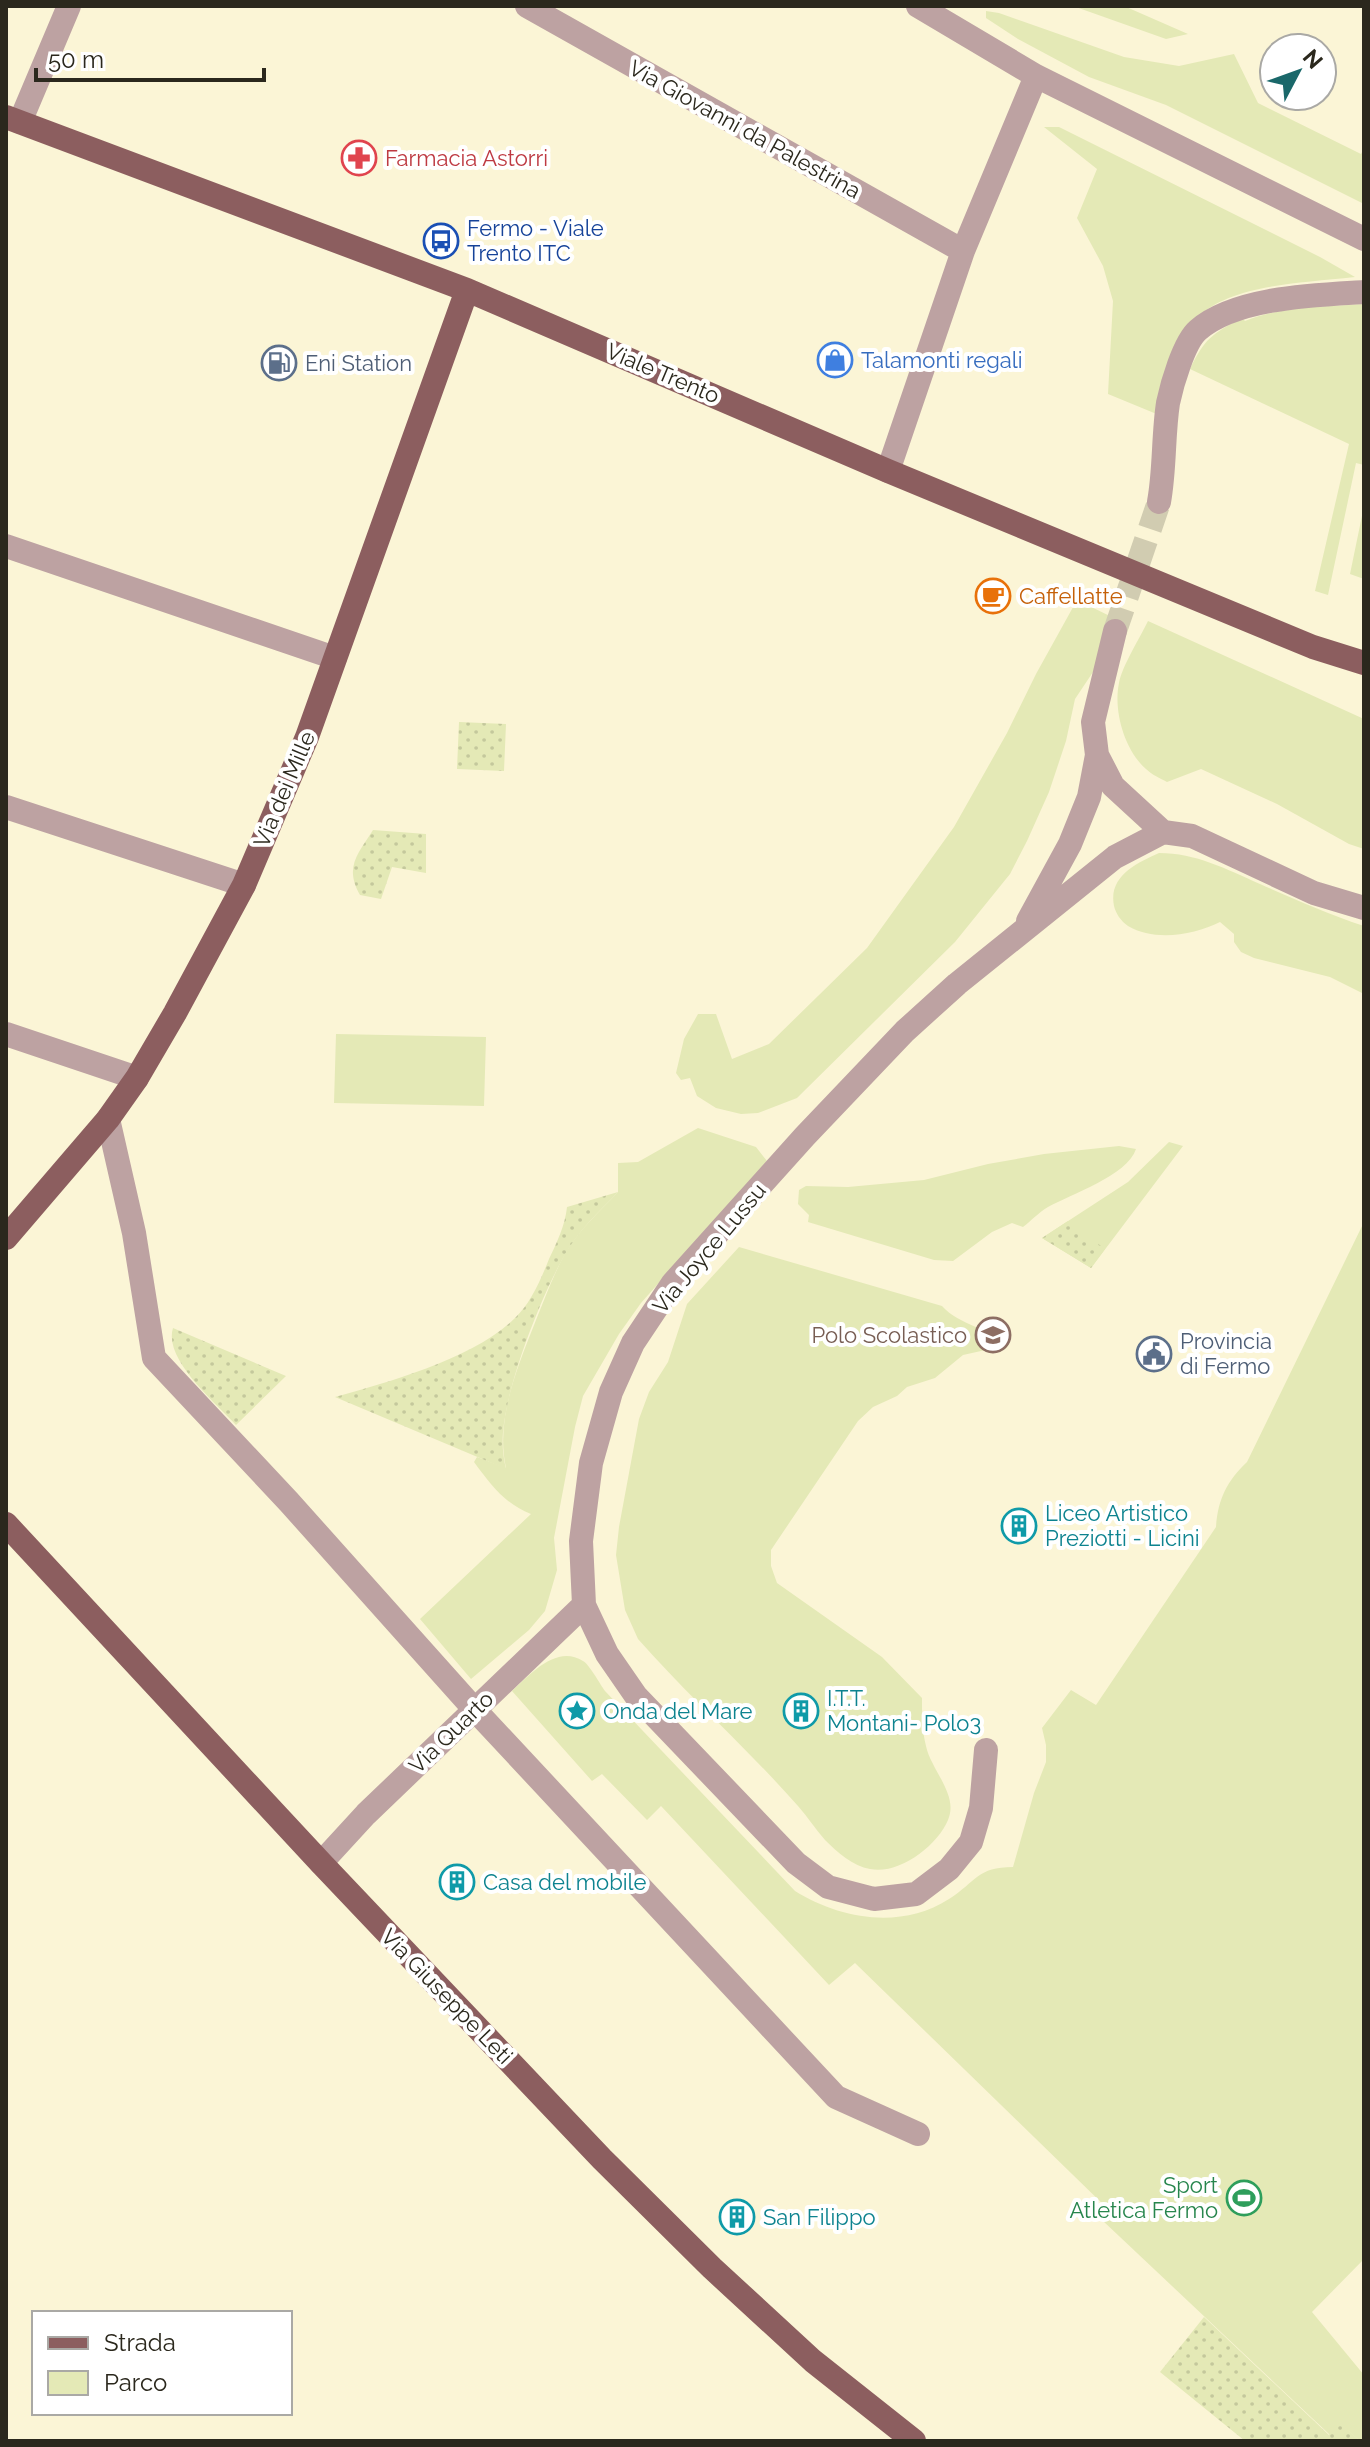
<svg xmlns="http://www.w3.org/2000/svg" width="1370" height="2447" font-family="Raleway,sans-serif">
	<defs>
		<pattern id="garden-dots" width="8" height="8" patternUnits="userSpaceOnUse" patternTransform="scale(2)"><rect width="8" height="8" fill="#e4e9b6"/><path d="M2 2h.1M6 6h.1" fill="none" stroke="#c4c89c" stroke-width="1.8" stroke-linecap="round"/></pattern>
	</defs>
	<rect width="100%" height="100%" fill="#fbf5d6"/>
	<path fill="#e4e9b6" d="M1073,6H1124L1188,34L1166,39Z
		M986,11L999,13L1124,57L1179,66L1234,54L1258,103L1361,154L1364,148V204L1166,105L1089,77L1018,39L986,18Z
		M1044,127H1059L1320,257L1355,277C1251,288 1167,285 1159,415L1108,394L1113,301L1103,266L1077,218L1097,169Z
		M1364,304V465L1356,463L1328,595L1315,591L1349,444L1190,369C1205,338 1212,334 1242,318L1245,321C1281,306 1325,307 1364,304Z
		M1364,506V579L1350,574Z
		M1077,600L1116,619L1107,651L1075,699L1066,741L1049,792L1027,841L1010,874L955,942L797,1098L758,1113L741,1114L716,1108L697,1096L690,1078L681,1080L676,1073L684,1039L698,1014H716L732,1059L769,1044L867,948L954,827L1007,733L1036,674Z
		M1148,621L1364,719V849L1349,844L1277,804L1201,769L1167,782C1160,778 1152,775 1146,769C1125,751 1113,711 1119,683C1122,666 1140,638 1148,621Z
		M1159,853C1196,853 1226,869 1260,884C1294,899 1328,914 1364,926V994L1330,977L1254,958L1241,952L1234,942V934L1220,922C1194,935 1155,942 1128,926C1121,921 1116,914 1114,906C1108,876 1137,863 1159,853Z
		M336,1034L486,1037L484,1106L334,1103Z
		M698,1128L756,1147L767,1161L641,1303L619,1334L583,1396L575,1427L554,1538L557,1570L545,1611L529,1630L471,1679L420,1619L531,1514C505,1504 491,1485 474,1462L477,1457L506,1468C495,1418 518,1366 536,1320C545,1298 554,1273 566,1252C579,1230 600,1211 618,1192V1163L638,1162Z
		M1169,1142L1183,1146L1091,1268L1042,1238L1128,1182Z
		M1119,1146L1136,1149C1127,1176 1071,1194 1048,1207C1038,1213 1031,1221 1023,1227L1012,1223L992,1232L953,1261L934,1260L808,1222L809,1215L798,1204L799,1190L806,1186L848,1187L924,1180L988,1164L1044,1154Z
		M1364,1222V2259L1312,2312L1364,2375V2441H1360L1339,2423L1330,2435L1102,2220L1110,2211L855,1963L829,1985L661,1806L647,1820L602,1774L592,1781L512,1691C530,1675 556,1644 583,1661C589,1664 600,1684 605,1691L795,1891C840,1919 901,1930 949,1899C977,1881 977,1867 1013,1867L1034,1793L1046,1762V1745L1042,1728L1071,1690L1096,1705L1216,1527C1218,1499 1227,1481 1247,1462Z
		M739,1247L942,1306C960,1326 989,1327 1008,1346L1004,1350L990,1349L963,1355L935,1378L907,1387L897,1396L873,1407L858,1421L771,1550V1566L777,1583L882,1657L922,1698C922,1715 922,1730 926,1746C931,1770 959,1795 948,1820C937,1846 899,1875 870,1869C853,1866 837,1852 825,1840C815,1829 808,1817 798,1806C747,1748 689,1697 638,1639L625,1610L616,1555L619,1527L639,1419L649,1392L668,1362L687,1304Z"/>
	<path fill="url(#garden-dots)" d="M459,722L506,724L504,771L457,769Z
		M373,830L426,834V873L392,867L381,899L360,895C344,867 358,854 373,830Z
		M618,1192C600,1211 579,1230 566,1253C541,1295 507,1384 503,1432C502,1445 503,1456 506,1469L335,1397C389,1382 475,1358 515,1318C531,1303 541,1279 549,1259C557,1242 565,1226 567,1207Z
		M1068,1221L1105,1249L1091,1268L1042,1238Z
		M173,1328L286,1376L236,1425C216,1403 163,1359 173,1328Z
		M1204,2317L1329,2435L1339,2422L1360,2441H1245L1160,2372Z"/>
	<g fill="none" stroke-linecap="round" stroke-linejoin="round">
		<path stroke="#d1ccb1" stroke-width="24" stroke-dasharray="24 12" stroke-linecap="butt" d="M1115,631L1159,502"/>
		<path stroke="#bda2a2" stroke-width="24" d="M527,6L963,251
			M918,6L1036,76L1364,239
			M20,122L69,6
			M888,471L963,251L1036,76
			M1159,502C1165,469 1163,436 1168,403C1172,384 1184,342 1198,330C1236,297 1316,295 1364,292
			M6,546L335,658
			M1115,631L1093,722L1097,755L1113,786L1163,832
			M6,807L244,885
			M1028,921L1070,844L1089,797L1097,755
			M6,1034L137,1078
			M108,1119L134,1233L154,1358L289,1502L475,1710L836,2097L918,2134
			M986,1750L981,1808L971,1842L949,1869L916,1894L874,1899L828,1887L796,1863L636,1696L607,1654L584,1605L581,1541L591,1463L611,1392L633,1343L673,1283L805,1136L905,1031L957,984L1115,857L1163,832L1192,836L1314,893L1364,908
			M321,1863L366,1814L584,1605"/>
		<path stroke="#8c5e5f" stroke-width="24" d="M6,117L467,290L888,471L1313,647L1364,663
			M6,1238L108,1119L137,1078L175,1013L244,885L307,737L467,290
			M6,1524L321,1863L602,2159L712,2268L813,2361L914,2441"/>
	</g>
	<defs>
		<g id="pharmacy-ring" transform="scale(1.8)"><circle r="9.5" fill="#fff" stroke="#e0444e" stroke-width="1.5"/><path d="M-2-6h4v4h4v4h-4v4h-4v-4h-4v-4h4Z" fill="#e0444e"/></g>
		<g id="bus-ring" transform="scale(1.8)"><circle r="9.5" fill="#fff" stroke="#1a4fb4" stroke-width="1.5"/><path d="M-5-6H5V4H4V6H2V4H-2V6H-4V4H-5ZM-3.5-4V0h7V-4ZM-3.5 1.2v1.5H-2V1.2ZM2 1.2v1.5H3.5V1.2Z" fill="#1a4fb4"/></g>
		<g id="shop-ring" transform="scale(1.8)"><circle r="9.5" fill="#fff" stroke="#3f7fe0" stroke-width="1.5"/><path d="M-5-2.5h2.3a2.7 3.5 0 0 1 5.4 0H5L5.5 6h-11ZM-1.5-2.5h3a1.5 2.3 0 0 0-3 0Z" fill="#3f7fe0"/></g>
		<g id="fuel-ring" transform="scale(1.8)"><circle r="9.5" fill="#fff" stroke="#5c6f8a" stroke-width="1.5"/><path d="M-5.5-6h7V0h2V4h1.3V-2.5L3-4.5l.8-.8L6-3V5H2.5V1h-1V6h-7ZM-4.2-4.7v3.2H.2V-4.7Z" fill="#5c6f8a"/></g>
		<g id="cafe-ring" transform="scale(1.8)"><circle r="9.5" fill="#fff" stroke="#e8710a" stroke-width="1.5"/><path d="M-5.5-4.5H6V0H3Q3 3.5 0 3.5H-2.5Q-5.5 3.5-5.5 0ZM3-3.2v2h1.7v-2ZM-6 4.5H4V6H-6Z" fill="#e8710a"/></g>
		<g id="school-ring" transform="scale(1.8)"><circle r="9.5" fill="#fff" stroke="#8d6e63" stroke-width="1.5"/><path d="M0-5L7-2L0 1L-7-2ZM-4 1L0 2.5L4 1V4Q0 6-4 4Z" fill="#8d6e63"/></g>
		<g id="civic-ring" transform="scale(1.8)"><circle r="9.5" fill="#fff" stroke="#5c6f8a" stroke-width="1.5"/><path d="M-.6-6.5H3V-4.5H.6V-3L4-1V1h2V6H-6V1h2V-1L-.6-3ZM-1.2 2.5V6h2.4V2.5Z" fill="#5c6f8a"/></g>
		<g id="building-ring" transform="scale(1.8)"><circle r="9.5" fill="#fff" stroke="#0f9aa8" stroke-width="1.5"/><path d="M-4-6H4V6H1V3H-1V6H-4ZM-2.5-4.3h1.7v1.8h-1.7ZM.8-4.3h1.7v1.8H.8ZM-2.5-1h1.7V.8h-1.7ZM.8-1h1.7V.8H.8Z" fill="#0f9aa8"/></g>
		<g id="sight-ring" transform="scale(1.8)"><circle r="9.5" fill="#fff" stroke="#0f9aa8" stroke-width="1.5"/><path d="M0-6L1.8-2.2L6-1.7L2.9 1.2L3.7 5.4L0 3.3L-3.7 5.4L-2.9 1.2L-6-1.7L-1.8-2.2Z" fill="#0f9aa8"/></g>
		<g id="stadium-ring" transform="scale(1.8)"><circle r="9.5" fill="#fff" stroke="#2e9e5b" stroke-width="1.5"/><path d="M0-5a6.5 5 0 1 0 0 10a6.5 5 0 1 0 0-10ZM-3.5-1.8h7v3.6h-7Z" fill="#2e9e5b"/></g>
	</defs>
	<g fill-rule="evenodd">
		<use href="#pharmacy-ring" x="359" y="158"/>
		<use href="#bus-ring" x="441" y="241"/>
		<use href="#shop-ring" x="835" y="360"/>
		<use href="#fuel-ring" x="279" y="363"/>
		<use href="#cafe-ring" x="993" y="596"/>
		<use href="#school-ring" x="993" y="1335"/>
		<use href="#civic-ring" x="1154" y="1354"/>
		<use href="#building-ring" x="1019" y="1526"/>
		<use href="#sight-ring" x="577" y="1711"/>
		<use href="#building-ring" x="801" y="1711"/>
		<use href="#building-ring" x="457" y="1882"/>
		<use href="#stadium-ring" x="1244" y="2198"/>
		<use href="#building-ring" x="737" y="2217"/>
	</g>
	<g text-anchor="middle" stroke-width="8" stroke-linejoin="round" paint-order="stroke">
		<g font-size="22" fill="#2b281d" stroke="#fff">
			<text transform="translate(745 129) rotate(29)" y="8">Via Giovanni da Palestrina</text>
			<text transform="translate(663 373) rotate(23)" y="8">Viale Trento</text>
			<text transform="translate(284 789) rotate(-67)" y="8">Via dei Mille</text>
			<text transform="translate(709 1248) rotate(-50)" y="8">Via Joyce Lussu</text>
			<text transform="translate(451 1732) rotate(-44)" y="8">Via Quarto</text>
			<text transform="translate(447 1996) rotate(46)" y="8">Via Giuseppe Leti</text>
		</g>
		<g font-size="22" fill="#be3a42" stroke="#fff" text-anchor="start">
			<text x="385" y="166">Farmacia Astorri</text>
		</g>
		<g font-size="22" fill="#164399" stroke="#fff" text-anchor="start">
			<text x="467" y="236">Fermo - Viale<tspan x="467" dy="25">Trento ITC</tspan></text>
		</g>
		<g font-size="22" fill="#366cbe" stroke="#fff" text-anchor="start">
			<text x="861" y="368">Talamonti regali</text>
		</g>
		<g font-size="22" fill="#4e5e75" stroke="#fff" text-anchor="start">
			<text x="305" y="371">Eni Station</text>
			<text x="1180" y="1349">Provincia<tspan x="1180" dy="25">di Fermo</tspan></text>
		</g>
		<g font-size="22" fill="#c56008" stroke="#fff" text-anchor="start">
			<text x="1019" y="604">Caffellatte</text>
		</g>
		<g font-size="22" fill="#785e54" stroke="#fff" text-anchor="end">
			<text x="967" y="1343">Polo Scolastico</text>
		</g>
		<g font-size="22" fill="#0d838f" stroke="#fff" text-anchor="start">
			<text x="1045" y="1521">Liceo Artistico<tspan x="1045" dy="25">Preziotti - Licini</tspan></text>
			<text x="827" y="1706">I.T.T.<tspan x="827" dy="25">Montani- Polo3</tspan></text>
			<text x="603" y="1719">Onda del Mare</text>
			<text x="483" y="1890">Casa del mobile</text>
			<text x="763" y="2225">San Filippo</text>
		</g>
		<g font-size="22" fill="#27864d" stroke="#fff" text-anchor="end">
			<text x="1218" y="2193">Sport<tspan x="1218" dy="25">Atletica Fermo</tspan></text>
		</g>
	</g>
	<rect width="1370" height="2447" fill="none" stroke="#2b281d" stroke-width="16"/>
	<rect x="32" y="2311" width="260" height="104" fill="#ffffff" stroke="#aaa9a5" stroke-width="2"/>
	<rect x="48" y="2337" width="40" height="12" fill="#8c5e5f" stroke="#aaa9a5" stroke-width="2"/>
	<text x="104" y="2351" font-size="24" fill="#2b281d">Strada</text>
	<rect x="48" y="2371" width="40" height="24" fill="#e4e9b6" stroke="#aaa9a5" stroke-width="2"/>
	<text x="104" y="2391" font-size="24" fill="#2b281d">Parco</text>
	<g transform="translate(1298 72) rotate(49)"><circle r="38" fill="#ffffff" stroke="#aaa9a5" stroke-width="2"/>
	<path d="M0-6L14 30L0 20L-14 30Z" fill="#1a686a"/>
	<text y="-12" font-size="22" font-weight="bold" text-anchor="middle" fill="#2b281d">N</text>
	</g>
	<path d="M36 68v12h228v-12" fill="none" stroke="#2b281d" stroke-width="4"/>
	<text x="48" y="68" font-size="24" fill="#2b281d" stroke="#ffffff" stroke-width="6" paint-order="stroke">50 m</text>
</svg>
